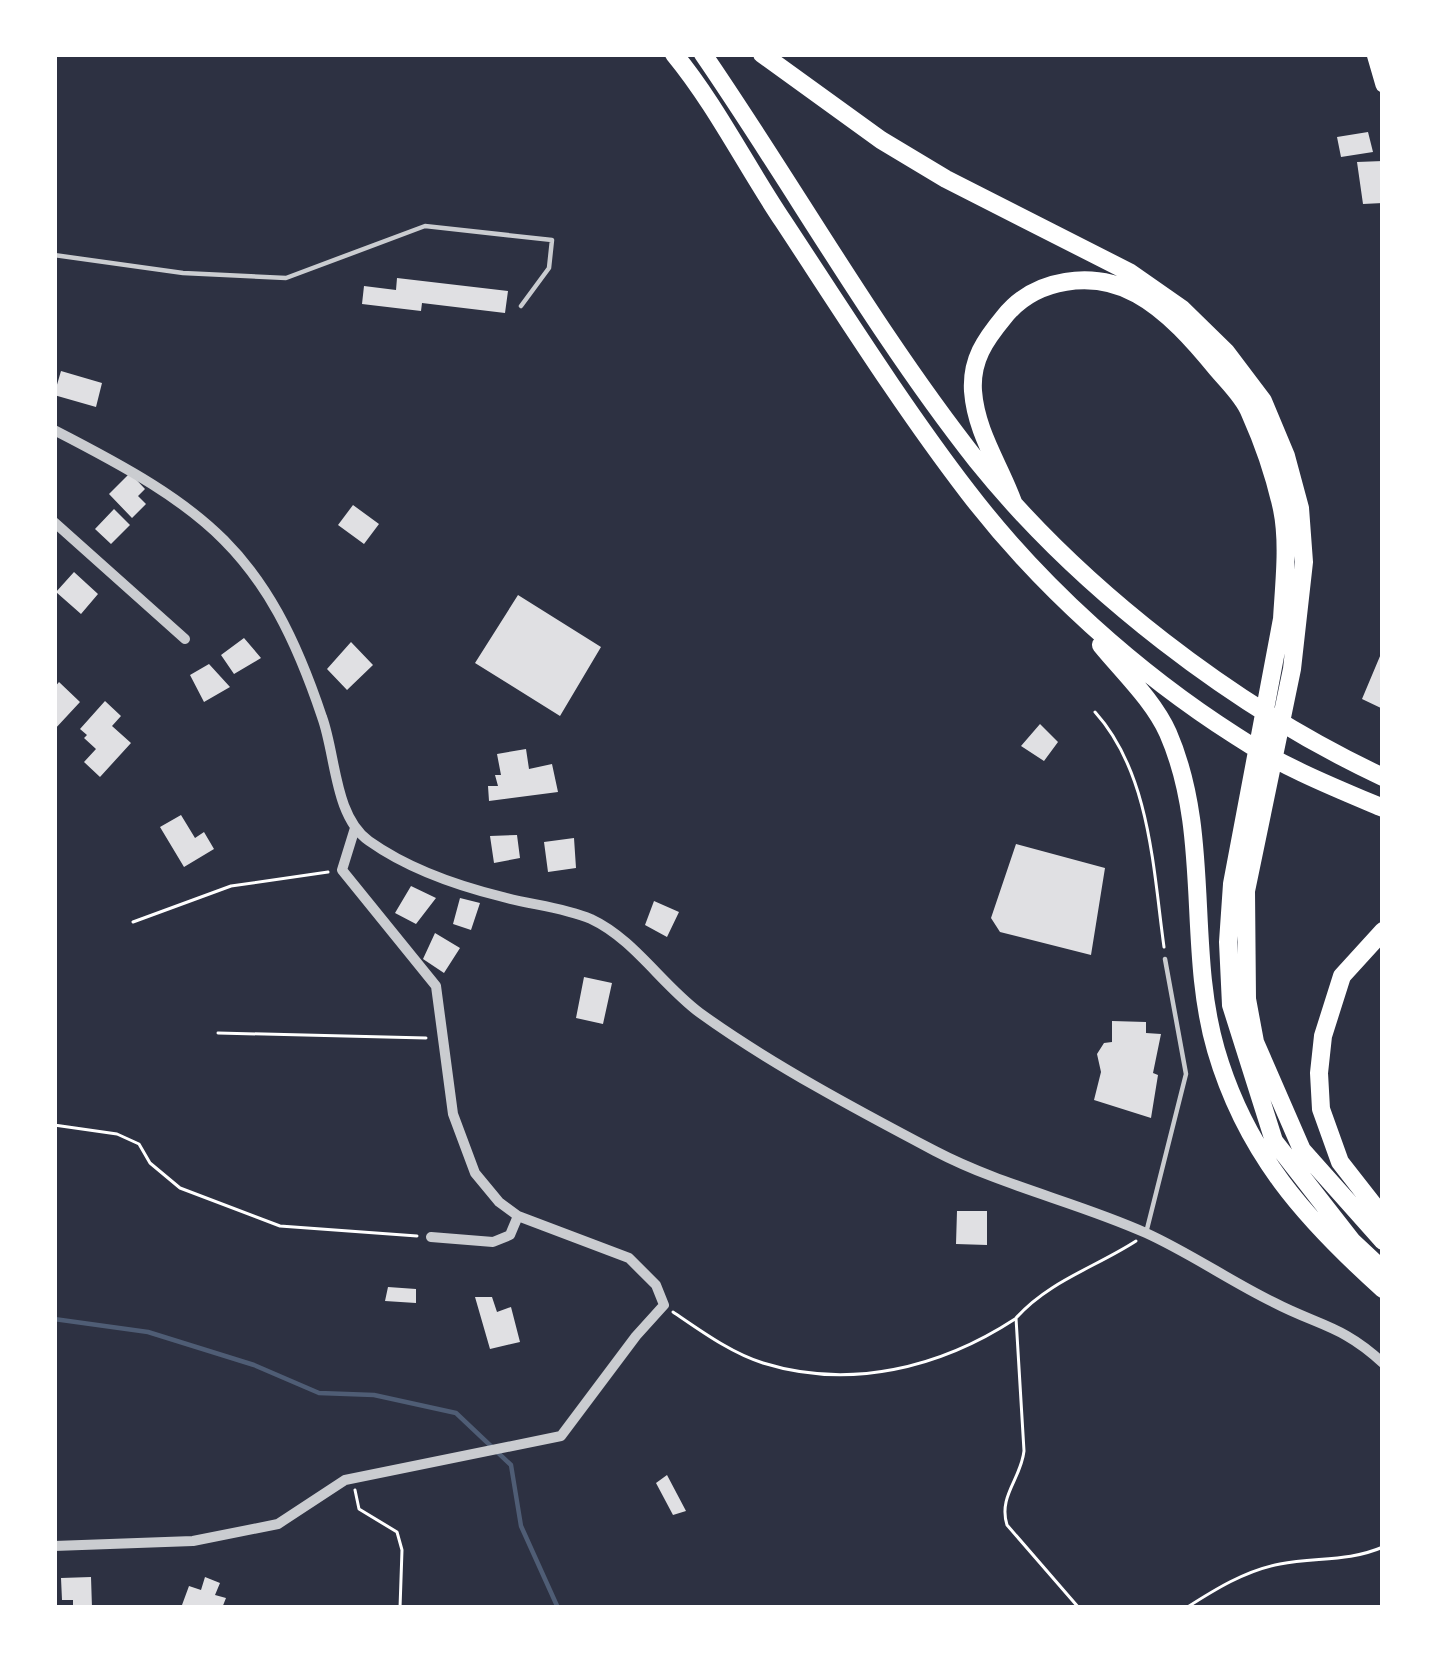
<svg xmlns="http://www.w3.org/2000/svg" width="1437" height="1662" font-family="'Source Sans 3',sans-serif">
	<rect width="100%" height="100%" fill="#2d3142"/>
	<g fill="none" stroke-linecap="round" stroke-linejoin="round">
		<path stroke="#4f5d75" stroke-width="4.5" d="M54,1319L148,1332L254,1365L319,1393L374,1395L456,1413L511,1465L521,1526L558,1608"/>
	</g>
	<path fill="#e0e0e3" d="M1368,132L1373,152L1341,157L1337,137Z
		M1383,161V203L1363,204L1357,162Z
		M397,278L508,291L505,313L422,303L421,311L362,304L364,286L396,290Z
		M61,371L102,383L96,407L54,395Z
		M130,473L145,489L138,496L146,504L132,518L109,494Z
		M353,505L379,524L364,544L338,525Z
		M114,509L130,525L111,544L95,529Z
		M74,572L98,594L81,614L56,592Z
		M518,595L601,647L560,716L475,663Z
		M244,638L261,658L234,674L221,655Z
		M351,642L373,665L347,690L327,669Z
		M1383,649V709L1362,699Z
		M209,664L230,687L204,702L190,675Z
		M59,682L80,702L54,730V688Z
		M105,701L121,716L112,726L131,743L100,777L84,762L96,749L84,738L87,735L80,729Z
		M1040,724L1058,742L1044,761L1021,746Z
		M526,749L529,769L552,764L558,792L489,801L488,786H498L495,775H501L497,754Z
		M181,815L195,838L204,832L214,849L184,867L160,827Z
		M517,835L520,858L494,863L490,836Z
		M574,838L576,868L548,872L544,842Z
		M1016,844L1105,868L1091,955L1000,932L991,918Z
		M411,886L436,898L416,924L395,913Z
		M460,898L480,903L471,930L453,924Z
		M654,901L679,912L667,937L645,925Z
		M435,933L460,948L444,973L423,959Z
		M584,977L612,983L603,1024L576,1018Z
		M1112,1021L1146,1022V1033L1161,1034L1153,1073L1158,1075L1151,1118L1094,1100L1101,1072L1097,1054L1104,1043L1112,1042Z
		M957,1211H987V1245L956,1244Z
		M388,1287L416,1289V1303L385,1301Z
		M475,1297H492L497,1312L511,1307L520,1342L490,1349Z
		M667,1475L686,1511L673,1515L656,1483Z
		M91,1577L92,1608H73V1600H62L61,1578Z
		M205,1577L220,1583L215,1595L226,1598L222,1608L182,1605L189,1586L201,1590Z"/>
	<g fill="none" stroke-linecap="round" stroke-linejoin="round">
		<path stroke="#fff" stroke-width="3" d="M1095,712C1150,773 1153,868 1164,947
			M133,922L231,886L328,872
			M218,1033L426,1038
			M54,1125L117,1134L139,1144L150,1163L180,1188L280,1226L417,1236
			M673,1312C701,1331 731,1353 763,1363C850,1390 940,1368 1015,1319
			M355,1490L359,1509L397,1532L402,1550L400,1608
			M1079,1608L1007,1525C998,1496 1021,1479 1024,1451L1016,1318C1049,1281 1096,1267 1136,1241
			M1186,1608C1214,1590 1246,1570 1280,1564C1316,1557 1348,1562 1383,1547"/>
		<path stroke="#caccd0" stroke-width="4.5" d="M54,255L183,273L286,278L425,226L552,240L549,268L521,306
			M1146,1233L1186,1074L1165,959"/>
		<path stroke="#caccd0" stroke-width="10" d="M54,430C206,508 266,550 322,717C336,755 334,816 369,841C407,868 458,886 503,897C532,905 563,907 591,919C634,939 662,985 700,1013C769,1063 859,1111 935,1151C1002,1186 1077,1202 1146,1233C1190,1253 1230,1281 1273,1302C1319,1326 1342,1325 1383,1363
			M54,522L185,639
			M431,1237L493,1242L510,1235L518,1216
			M54,1546L193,1541L278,1524L345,1480L561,1436L636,1336L664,1305L656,1285L629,1258L518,1216L499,1202L475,1173L453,1114L436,986L342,870L355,828"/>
		<path stroke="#fff" stroke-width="15" d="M1374,54L1383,85"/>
		<path stroke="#fff" stroke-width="18" d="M674,54C716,105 746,166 783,221C843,312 902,406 968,492C1040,586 1137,673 1236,736C1281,766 1333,787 1383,808
			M703,54C795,188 876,333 977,461C1080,589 1235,708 1383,777
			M762,54L881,140L946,179L1129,272L1182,309L1226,352L1263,401L1286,456L1300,508L1304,562L1292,669L1246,891L1247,999L1255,1042L1302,1150L1383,1241
			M1013,502C999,464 976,432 973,391C971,360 985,340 1004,317C1035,278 1093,270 1137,294C1168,311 1195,342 1217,369C1228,382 1244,397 1250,413C1263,442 1275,477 1282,509C1289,543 1284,584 1282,619L1232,884L1228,942L1231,1005L1274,1141L1352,1241L1383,1270
			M1101,645C1123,672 1153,700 1168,733C1212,834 1186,947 1216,1050C1246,1153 1305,1219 1383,1289
			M1383,931L1342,976L1323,1036L1319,1073L1321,1109L1340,1162L1383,1217"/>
	</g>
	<rect width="1437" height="1662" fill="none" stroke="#ffffff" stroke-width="114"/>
</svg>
